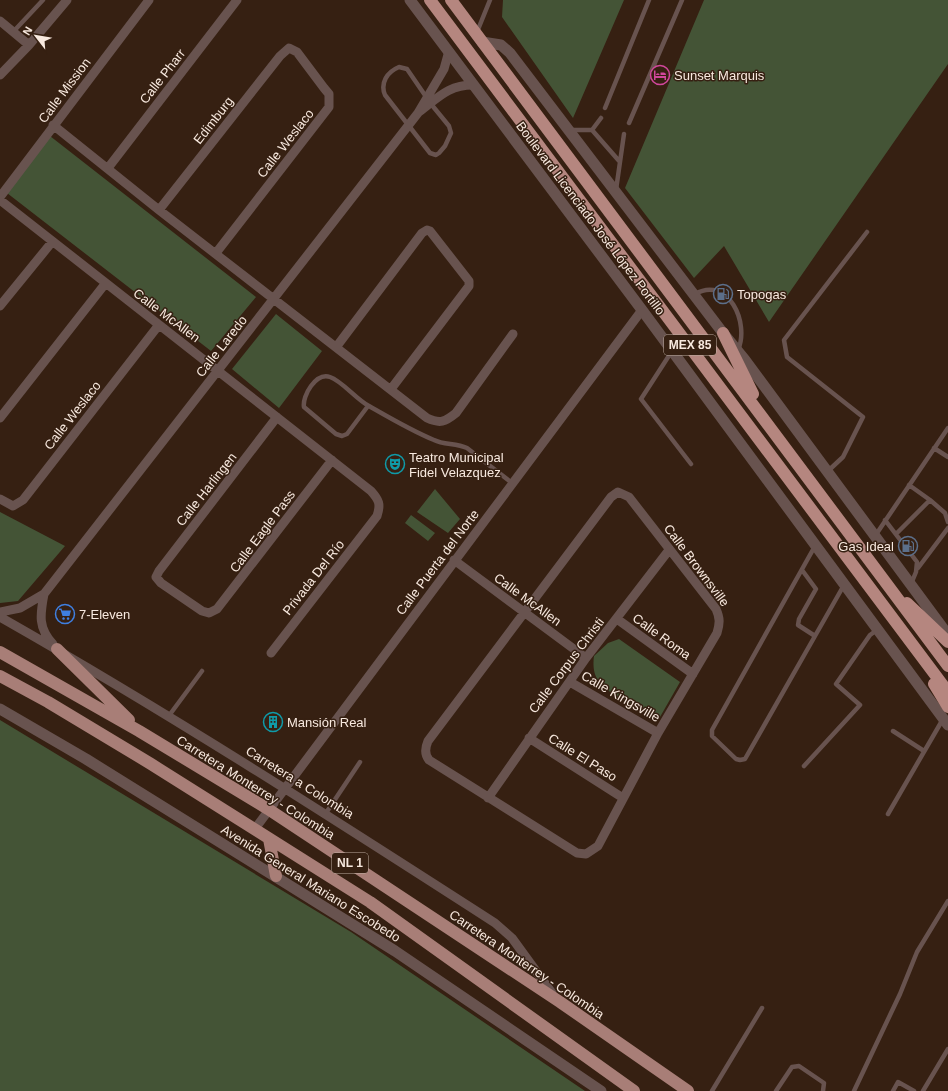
<svg xmlns="http://www.w3.org/2000/svg" width="948" height="1091" font-family="Helvetica,sans-serif">
	<rect width="100%" height="100%" fill="#362012"/>
	<path fill="#445436" d="M503,0H624L573,118L502,17Z
		M704,0H948V64L769,322L724,246L694,278L625,188Z
		M50,136L256,297L211,351L7,193Z
		M276,314L322,351L279,408L232,369Z
		M435,489L460,519L448,533L417,512Z
		M0,512L65,546L18,601L0,603Z
		M411,515L435,533L428,541L405,523Z
		M619,639L680,682L660,717C644,713 607,694 598,680C593,674 593,663 594,656L608,643Z
		M0,720L351,932L585,1091H0Z"/>
	<g fill="none" stroke-linecap="round" stroke-linejoin="round">
		<path stroke="#68534f" stroke-width="4.5" d="M13,32L43,0
			M477,32L490,0
			M399,67L407,69L431,104L449,126L451,133L445,146L439,153L436,155L430,153L385,95C380,83 387,72 399,67Z
			M605,108L649,0
			M629,123L682,0
			M571,130H592L620,162L616,190
			M592,130L601,118
			M620,162L624,134
			M695,294C728,275 750,323 738,350
			M672,351L641,399L691,464
			M368,406L347,434L342,436L336,434L304,407C302,396 316,372 330,377C342,381 357,400 369,406C390,418 412,431 434,440C444,445 456,443 467,448L512,483
			M934,448L948,457
			M828,471L843,457L863,417L787,357L784,340L867,232
			M909,485L930,500
			M885,520L917,562L916,572L911,584
			M896,534L930,500L945,513L948,522
			M875,536L948,428
			M918,568L948,528
			M802,570L816,589L799,619L798,625L815,636L745,759L740,760L736,759L712,736V730L815,546
			M815,636L844,585
			M168,717L202,671
			M893,731L924,751
			M804,766L860,705L836,684L870,635L877,630
			M326,813L360,762
			M888,814L943,719
			M712,1091L762,1008
			M776,1091L792,1067L799,1066L824,1083L823,1091
			M854,1091L900,994L917,952L948,901
			M893,1091L898,1082L914,1091
			M923,1091L948,1049"/>
		<path stroke="#68534f" stroke-width="9" d="M0,21L29,45
			M0,75L29,45L67,0
			M419,112C438,98 448,85 473,85
			M53,125L159,210L427,418C440,424 445,422 456,413L513,334
			M108,168L237,0
			M0,197L149,0
			M0,200L371,491C379,500 381,504 377,516L271,653
			M159,210L280,56L289,48L297,52L324,88L329,94V107L216,253
			M0,306L52,242
			M337,346L422,233L427,230L430,231L469,281V286L391,389
			M277,417L159,571L156,577L161,583L202,611L209,613L217,609L332,460
			M0,418L105,284
			M618,492L629,497L716,609C720,618 720,623 717,633L658,733L598,846L586,854L577,853L429,760C424,754 425,748 428,741L611,497Z
			M0,499L13,506L23,500L158,326
			M454,560L586,658
			M44,594C40,615 38,628 53,644
			M0,612L20,608L44,594L418,113L444,69L449,51
			M0,617C169,713 332,818 495,923L512,938L552,993
			M617,619L693,674
			M570,682L658,733
			M529,738L623,798
			M488,798L586,658L669,550
			M254,830L642,310"/>
		<path stroke="#68534f" stroke-width="11" d="M410,0L642,310L948,725
			M482,42L501,45L510,53L723,333L745,360L948,635
			M0,709L86,759L395,951L601,1091"/>
		<path stroke="#a87e77" stroke-width="12" d="M57,649L129,720
			M0,652L139,731L268,809L560,1002L688,1091
			M0,676L48,702L151,764L370,902L634,1091
			M269,839L276,876"/>
		<path stroke="#b5867f" stroke-width="12" d="M430,0L948,692
			M451,0L948,666
			M723,333L753,394
			M907,603L948,642
			M934,684L948,707"/>
	</g>
	<defs>
		<g id="hotel-ring" transform="scale(1)"><circle r="9.5" fill="#362012" stroke="#d1479c" stroke-width="1.5"/><path d="M-6-4.5h1.5V1H6V5H4.5V3h-9V5H-6ZM-4 0a1.8 1.8 0 1 1 3.6 0ZM.5 0V-2.5h3Q6-2.5 6 0Z" fill="#d1479c"/></g>
		<g id="fuel-ring" transform="scale(1)"><circle r="9.5" fill="#362012" stroke="#5c6f8a" stroke-width="1.5"/><path d="M-5.5-6h7V0h2V4h1.3V-2.5L3-4.5l.8-.8L6-3V5H2.5V1h-1V6h-7ZM-4.2-4.7v3.2H.2V-4.7Z" fill="#5c6f8a"/></g>
		<g id="theatre-ring" transform="scale(1)"><circle r="9.5" fill="#362012" stroke="#0f9aa8" stroke-width="1.5"/><path d="M-5-5.5Q0-4 5-5.5V0Q5 5 0 6Q-5 5-5 0ZM-3.3-2.5H-1v1.5H-3.3ZM1-2.5H3.3v1.5H1ZM-2.8 1Q0 5.5 2.8 1Z" fill="#0f9aa8"/></g>
		<g id="supermarket-ring" transform="scale(1)"><circle r="9.5" fill="#362012" stroke="#3f7fe0" stroke-width="1.5"/><path d="M-6-5.5h2.5l.6 2H6L4.5 2H-2.5L-4.4-4H-6ZM-1.5 3.2a1.3 1.3 0 1 0 .1 0ZM3 3.2a1.3 1.3 0 1 0 .1 0Z" fill="#3f7fe0"/></g>
		<g id="building-ring" transform="scale(1)"><circle r="9.5" fill="#362012" stroke="#0f9aa8" stroke-width="1.5"/><path d="M-4-6H4V6H1V3H-1V6H-4ZM-2.5-4.3h1.7v1.8h-1.7ZM.8-4.3h1.7v1.8H.8ZM-2.5-1h1.7V.8h-1.7ZM.8-1h1.7V.8H.8Z" fill="#0f9aa8"/></g>
	</defs>
	<g fill-rule="evenodd">
		<use href="#hotel-ring" x="660" y="75"/>
		<use href="#fuel-ring" x="723" y="294"/>
		<use href="#theatre-ring" x="395" y="464"/>
		<use href="#fuel-ring" x="908" y="546"/>
		<use href="#supermarket-ring" x="65" y="614"/>
		<use href="#building-ring" x="273" y="722"/>
	</g>
	<g text-anchor="middle" stroke-width="3" stroke-linejoin="round" paint-order="stroke">
		<g fill="#362012" stroke="#beada2" stroke-width="1">
			<rect x="664" y="335" width="52" height="20" rx="3"/>
			<rect x="332" y="853" width="36" height="20" rx="3"/>
		</g>
		<g font-size="12" font-weight="bold" fill="#f8e9df">
			<text x="690" y="349">MEX 85</text>
			<text x="350" y="867">NL 1</text>
		</g>
		<g font-size="13" fill="#f8e9df" stroke="#362012" text-anchor="start">
			<text x="674" y="80">Sunset Marquis</text>
			<text x="737" y="299">Topogas</text>
			<text x="409" y="462">Teatro Municipal<tspan x="409" dy="15">Fidel Velazquez</tspan></text>
			<text x="894" y="551" text-anchor="end">Gas Ideal</text>
			<text x="79" y="619">7-Eleven</text>
			<text x="287" y="727">Mansión Real</text>
		</g>
		<g font-size="13" fill="#f8e9df" stroke="#362012">
			<text transform="translate(162 76) rotate(-52)" y="5">Calle Pharr</text>
			<text transform="translate(64 90) rotate(-53)" y="5">Calle Mission</text>
			<text transform="translate(213 120) rotate(-52)" y="5">Edimburg</text>
			<text transform="translate(285 143) rotate(-52)" y="5">Calle Weslaco</text>
			<text transform="translate(591 218) rotate(53)" y="5">Boulevard Licenciado José López Portillo</text>
			<text transform="translate(167 315) rotate(37)" y="5">Calle McAllen</text>
			<text transform="translate(221 346) rotate(-52)" y="5">Calle Laredo</text>
			<text transform="translate(72 415) rotate(-52)" y="5">Calle Weslaco</text>
			<text transform="translate(206 489) rotate(-52)" y="5">Calle Harlingen</text>
			<text transform="translate(262 531) rotate(-53)" y="5">Calle Eagle Pass</text>
			<text transform="translate(437 562) rotate(-53)" y="5">Calle Puerta del Norte</text>
			<text transform="translate(697 565) rotate(53)" y="5">Calle Brownsville</text>
			<text transform="translate(313 577) rotate(-52)" y="5">Privada Del Río</text>
			<text transform="translate(528 599) rotate(36)" y="5">Calle McAllen</text>
			<text transform="translate(662 636) rotate(36)" y="5">Calle Roma</text>
			<text transform="translate(566 665) rotate(-53)" y="5">Calle Corpus Christi</text>
			<text transform="translate(621 696) rotate(30)" y="5">Calle Kingsville</text>
			<text transform="translate(583 757) rotate(32)" y="5">Calle El Paso</text>
			<text transform="translate(300 782) rotate(32)" y="5">Carretera a Colombia</text>
			<text transform="translate(256 787) rotate(32)" y="5">Carretera Monterrey - Colombia</text>
			<text transform="translate(311 883) rotate(32)" y="5">Avenida General Mariano Escobedo</text>
			<text transform="translate(527 964) rotate(34)" y="5">Carretera Monterrey - Colombia</text>
		</g>
	</g>
	<g transform="translate(36 36) rotate(301)" stroke="#362012" stroke-width="3" paint-order="stroke">
	<path d="M0-3L7 15L0 10L-7 15Z" fill="#f8e9df"/>
	<text y="-6" font-size="11" font-weight="bold" text-anchor="middle" fill="#f8e9df">N</text>
	</g>
</svg>
